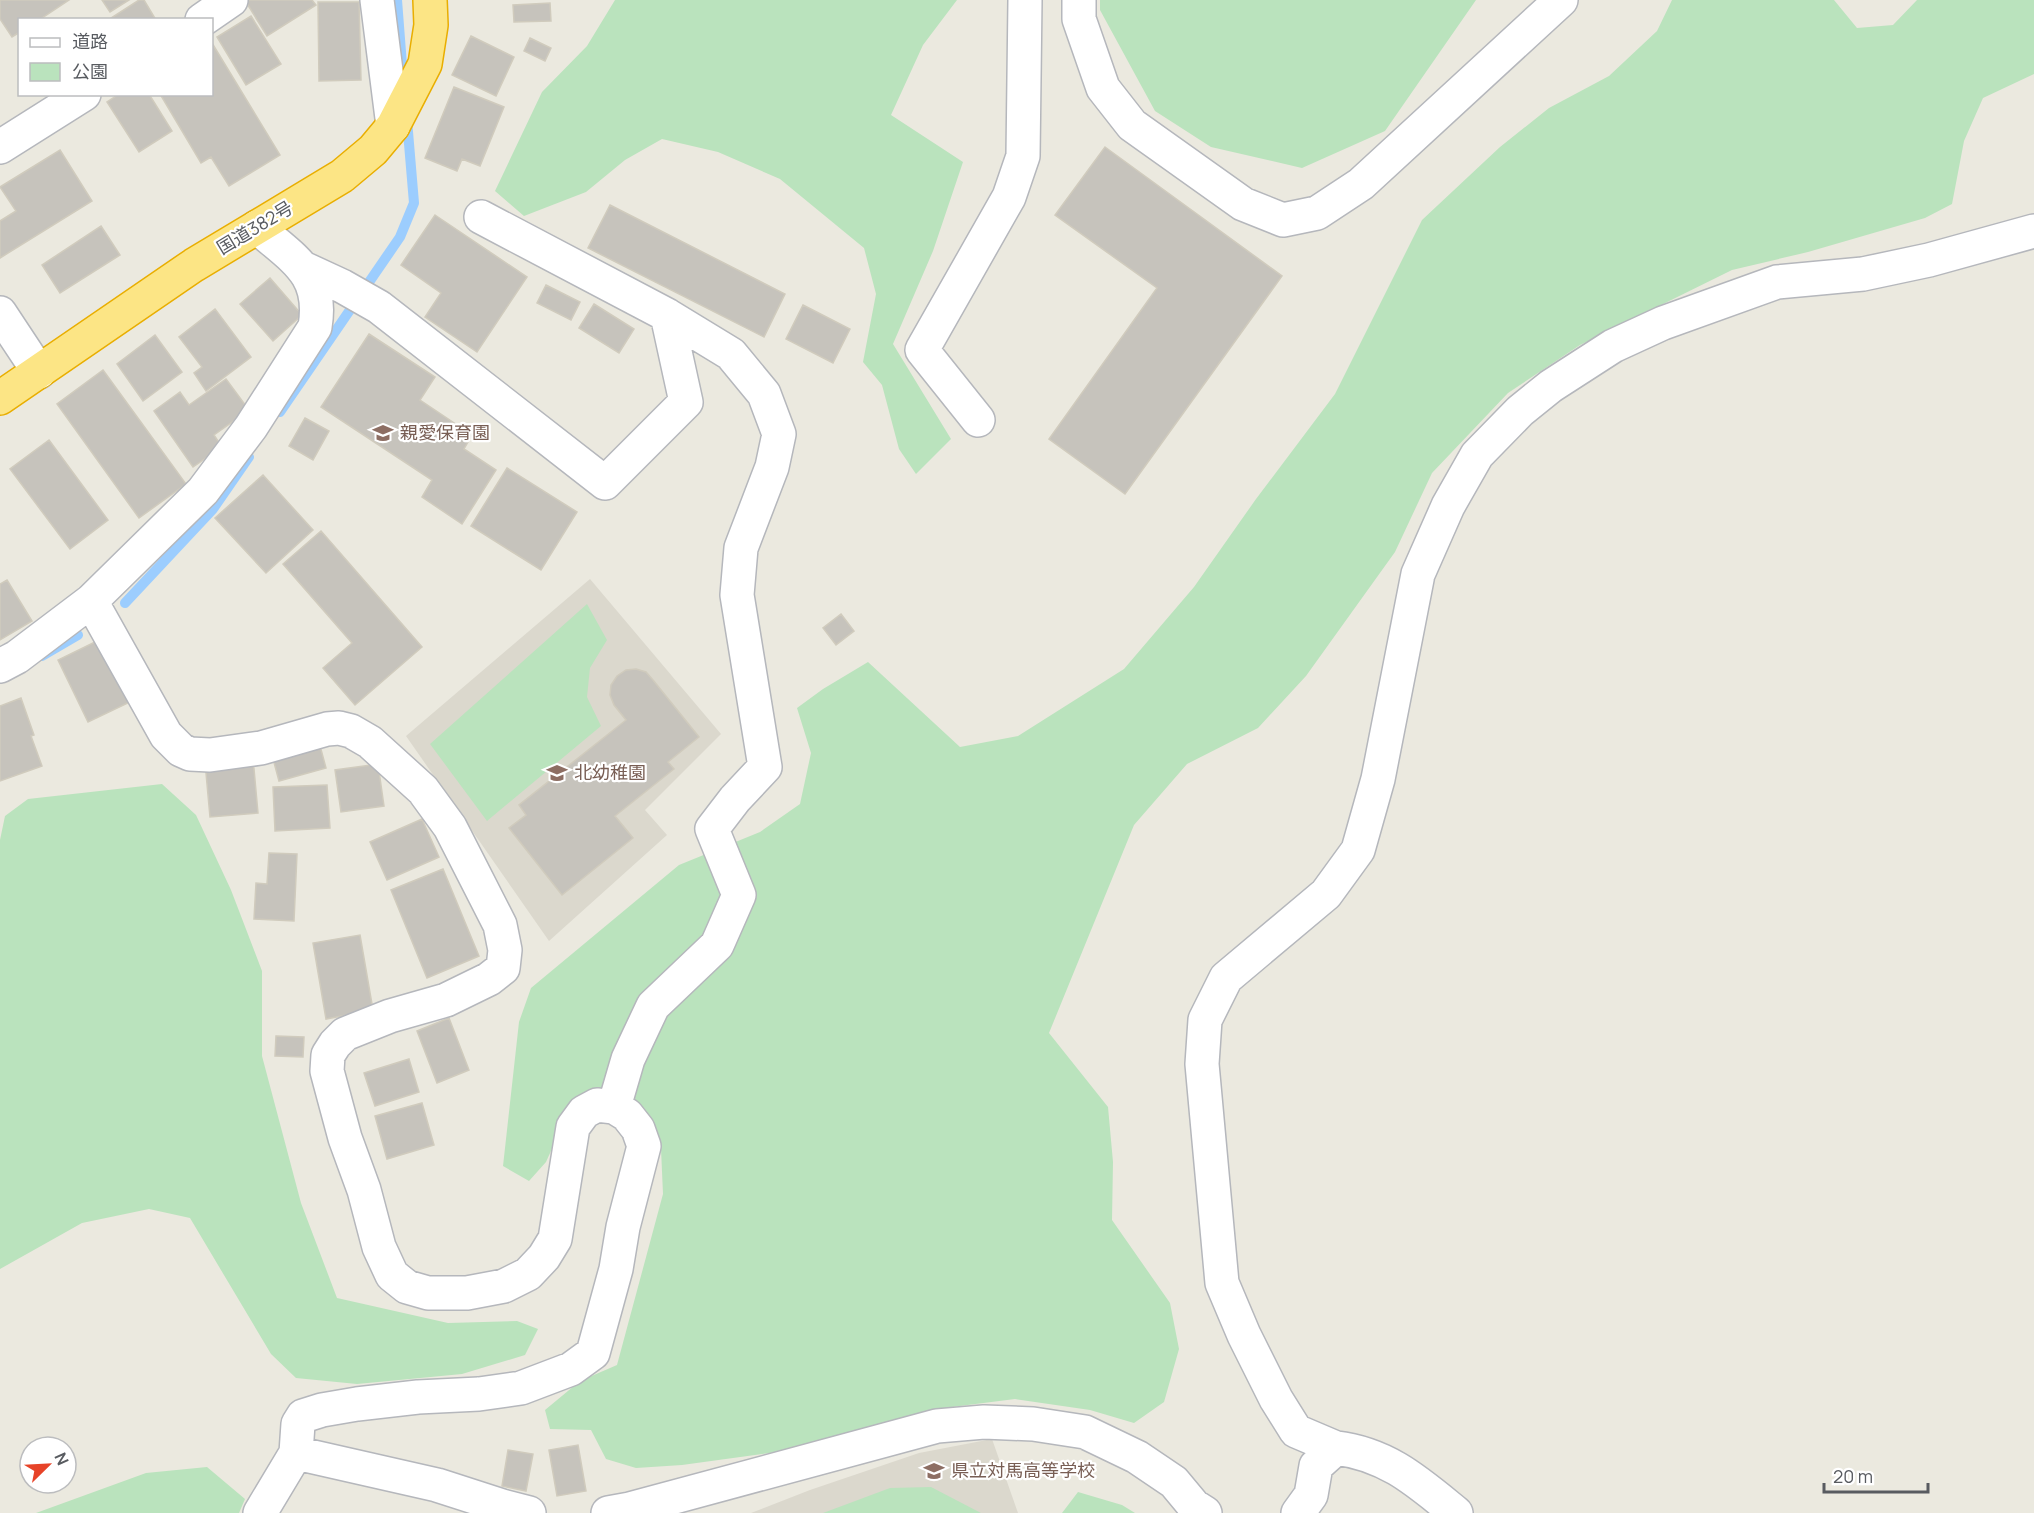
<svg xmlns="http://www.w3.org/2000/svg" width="2034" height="1513" font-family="Manrope,'Noto Sans JP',sans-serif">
	<rect width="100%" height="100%" fill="#ebe9df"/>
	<path fill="#dbd8cd" d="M590,579L721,734L645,810L667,835L549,941L406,736Z
		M992,1439L1018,1513H751L810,1490L919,1453Z"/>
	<path fill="#bae3bd" d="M615,0H957L923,45L891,115L963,162L933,251L893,344L951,439L916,474L899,449L882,385L863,362L876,294L864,248L780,179L718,152L662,139L625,160L586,192L524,216L495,191L542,92L587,46Z
		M1100,0H1476L1385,131L1302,168L1211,147L1155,111L1100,10Z
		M1672,0H1834L1857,28L1893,25L1917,0H2034V74L1983,98L1964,141L1952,204L1925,218L1808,252L1732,270L1580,345L1508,393L1432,473L1395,552L1306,676L1258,728L1187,764L1134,825L1049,1033L1108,1107L1113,1162L1112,1220L1170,1303L1179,1349L1164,1402L1134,1423L1090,1410L1015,1399L944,1408L807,1448L682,1465L636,1468L606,1459L591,1430L550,1429L545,1410L580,1381L617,1365L663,1194L661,1149L644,1108L608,1090L563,1124L546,1162L529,1181L503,1166L519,1022L531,988L679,865L760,832L800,804L811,753L797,708L823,689L868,662L960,747L1018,736L1124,669L1194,587L1256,499L1335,394L1422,220L1500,147L1549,108L1609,76L1657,31Z
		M587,604L607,640L590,668L587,697L601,726L487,821L430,744Z
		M162,784L196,815L231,890L262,971V1056L301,1203L337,1298L448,1323L517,1321L538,1329L525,1355L462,1374L357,1384L296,1378L271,1354L190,1218L149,1209L82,1223L0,1269V840L5,816L28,799Z
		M207,1467L245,1499L239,1513H36L146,1473Z
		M931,1487L981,1513H823L890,1488Z
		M1078,1492L1122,1505L1135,1513H1062Z"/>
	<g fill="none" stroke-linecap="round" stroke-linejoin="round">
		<path stroke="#9ccdfe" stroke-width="10" d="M397,0L402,65
			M280,412L400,237L414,203L407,120
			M125,603L213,509L249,457
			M42,656L78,635"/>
	</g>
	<path fill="#c6c3bc" stroke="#d0cbbd" stroke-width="1.5" d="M0,0H69L39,20H20V32L12,37L0,19Z
		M102,0H129L110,12Z
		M139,0H144L156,20H108Z
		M248,0H312L316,5L267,36L246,2Z
		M318,2H359L361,80L319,81Z
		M550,3L551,21L514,22L513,5Z
		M251,16L281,64L246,85L217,37Z
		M471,36L514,57L496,96L452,75Z
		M530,38L551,48L545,61L524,51Z
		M212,43L280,155L229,186L211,157L201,163L160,94H212Z
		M454,87L504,107L480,166L462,159L457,171L425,158Z
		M119,94H149L172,131L139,152L107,102Z
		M1105,147L1282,276L1125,494L1049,439L1157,288L1055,215Z
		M60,150L92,201L0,258V221L16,211L0,187Z
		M610,205L785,294L764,337L588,248Z
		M435,215L527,277L477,352L425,317L441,293L401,265Z
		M101,226L120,255L60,293L42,265Z
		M270,278L302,315L273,341L240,304Z
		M546,285L580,302L571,320L537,303Z
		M594,304L634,329L619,353L579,328Z
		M803,305L850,329L833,363L786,339Z
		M215,309L251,357L206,391L194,373L202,367L179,337Z
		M369,334L435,377L420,400L472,435L464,449L496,470L462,524L422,497L432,480L321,407Z
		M155,335L182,372L143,401L117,364Z
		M103,370L186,484L139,518L57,404Z
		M226,379L249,410L214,435L222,447L193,467L154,411L180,392L189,405Z
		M305,418L329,431L313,460L289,446Z
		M49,440L108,520L70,549L10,469Z
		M507,468L577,512L541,570L471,526Z
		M263,475L313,530L266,573L215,518Z
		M321,531L422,647L355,705L323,668L352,643L283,564Z
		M7,580L32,621L0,640V584Z
		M841,614L854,631L836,645L823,628Z
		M99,640L130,702L88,722L58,660Z
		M636,669L646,672L653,680L699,737L668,762L674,769L615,816L633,838L562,895L509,828L526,815L519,805L626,720L614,705L610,695L611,685L617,676L626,670Z
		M21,698L34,735L31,736L42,766L0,781V706Z
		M319,742L326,768L279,781L272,755Z
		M253,758L258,813L210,817L205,762Z
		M378,764L384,806L341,812L335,770Z
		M327,785L330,828L275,831L273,787Z
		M422,819L439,857L387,880L370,842Z
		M269,853L297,854L294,921L254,919L256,883L267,884Z
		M443,869L479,956L427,978L391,890Z
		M360,935L373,1010L326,1019L313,943Z
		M449,1018L469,1070L437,1083L417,1031Z
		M276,1036L304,1037L303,1057L275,1056Z
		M409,1059L419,1092L375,1106L364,1073Z
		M422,1103L434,1145L387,1159L375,1116Z
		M578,1445L586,1491L557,1496L549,1450Z
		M508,1450L533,1454L526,1491L502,1486Z"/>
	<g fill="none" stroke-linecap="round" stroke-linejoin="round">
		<g stroke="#b5b7bc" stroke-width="36">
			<path id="minor" d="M377,0L393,126
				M1079,0V19L1103,88L1132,125L1243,204L1283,220L1317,213L1361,184L1561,0
				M202,20L231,0
				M0,147L84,94
				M481,217L667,315L731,354L764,394L779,434L772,467L741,548L737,595L765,767L735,799L712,829L739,895L717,945L653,1006L628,1059L614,1107
				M303,268L342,286L379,307L605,483L686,402L667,315
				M0,313L39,372
				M978,420L922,350L1009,197L1023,156L1025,0
				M91,601L166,735L181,750L190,754L210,755L261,748L327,729L339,728L351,731L370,742L423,790L450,827L500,925L505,950L503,968L489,979L446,1000L390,1016L345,1034L335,1044L328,1055L327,1071L345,1138L364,1190L379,1247L392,1275L407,1287L428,1293H467L504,1286L528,1274L544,1257L555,1239L573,1127L584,1112L597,1105L614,1107L627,1115L638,1129L644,1146L623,1227L616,1269L593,1353L571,1369L521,1388L479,1394L418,1397L357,1404L322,1410L303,1416L298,1424L296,1453L260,1513
				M0,666L17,657L91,601L203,491L251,427L315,327C324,273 293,259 257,227
				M1336,1448L1296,1431L1276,1399L1244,1335L1222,1283L1202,1064L1205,1020L1226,978L1326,894L1358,850L1378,779L1418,574L1448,506L1477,455L1520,411L1551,386L1613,346L1663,323L1777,282L1863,274L1929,260L2034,231
				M296,1453L437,1485L502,1506L529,1513
				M608,1513L630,1509L937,1426L984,1422L1033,1424L1085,1432L1137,1457L1174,1482L1194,1506L1205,1513
				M1298,1513L1311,1495L1316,1466L1336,1448C1387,1454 1418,1482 1456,1513"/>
		</g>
		<g stroke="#e9ae01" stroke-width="36">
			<path id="highway" d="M0,398L194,265L342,176L373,150L393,126L425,64L431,25L430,0"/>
		</g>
		<use href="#minor" stroke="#fff" stroke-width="33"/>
		<use href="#highway" stroke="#fce585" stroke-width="33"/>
	</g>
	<defs>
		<g id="school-bare" transform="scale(1.62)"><path d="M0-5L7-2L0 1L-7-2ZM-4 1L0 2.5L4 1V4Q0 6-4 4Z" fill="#8d6e63" stroke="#fff" stroke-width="2.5" paint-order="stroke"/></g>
	</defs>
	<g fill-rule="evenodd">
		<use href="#school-bare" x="383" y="433"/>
		<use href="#school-bare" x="557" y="773"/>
		<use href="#school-bare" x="934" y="1471"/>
	</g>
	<g text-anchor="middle" stroke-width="4.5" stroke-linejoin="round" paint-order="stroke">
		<g font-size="18" fill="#585b60" stroke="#fff">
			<text transform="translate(255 228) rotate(-31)" y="6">国道382号</text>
		</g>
		<g font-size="18" fill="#785e54" stroke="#fff" text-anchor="start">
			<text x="400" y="439">親愛保育園</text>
			<text x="574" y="779">北幼稚園</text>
			<text x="951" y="1477">県立対馬高等学校</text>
		</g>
	</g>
	<rect x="18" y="18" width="195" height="78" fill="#ffffff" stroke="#bcbdbf" stroke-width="1.5"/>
	<rect x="30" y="38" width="30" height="9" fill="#ffffff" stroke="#bcbdbf" stroke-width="1.5"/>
	<text x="72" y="48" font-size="18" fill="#585b60">道路</text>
	<rect x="30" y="63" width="30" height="18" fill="#bae3bd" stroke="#bcbdbf" stroke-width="1.5"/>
	<text x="72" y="78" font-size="18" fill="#585b60">公園</text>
	<g transform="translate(48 1465) rotate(66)"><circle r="28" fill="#ffffff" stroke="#bcbdbf" stroke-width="1.5"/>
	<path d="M0-4.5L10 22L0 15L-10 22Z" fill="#e74328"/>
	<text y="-9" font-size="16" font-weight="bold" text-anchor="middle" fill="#585b60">N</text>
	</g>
	<path d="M1824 1483v9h104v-9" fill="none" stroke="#585b60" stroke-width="3"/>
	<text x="1833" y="1483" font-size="18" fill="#585b60" stroke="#ffffff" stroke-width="4.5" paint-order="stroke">20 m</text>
</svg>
